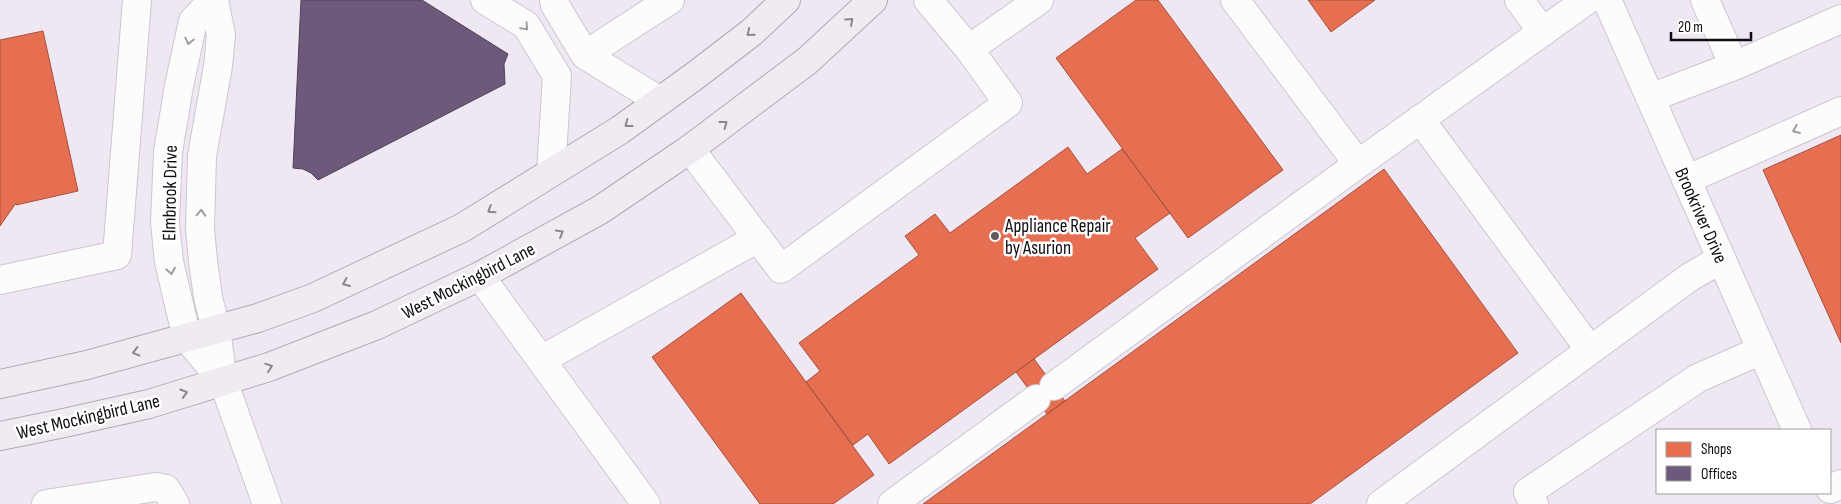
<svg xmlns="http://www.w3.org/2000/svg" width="1841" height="504" font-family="'Sofia Sans Condensed',sans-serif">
	<rect width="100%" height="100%" fill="#efe8f3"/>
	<path fill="#e76f51" stroke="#a7513e" d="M1136,0H1158L1283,170L1188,238L1056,58Z
		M1308,0H1375L1331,32Z
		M43,31L78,191L16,205V203L0,226V40Z
		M1841,135V343L1763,170Z
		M1068,147L1087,174L1122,149L1170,213L1135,238L1158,269L889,464L868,434L853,445L806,382L820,371L799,343L919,255L905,236L935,214L950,233Z
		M1384,169L1518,353L1310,504H923Z
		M741,293L874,475L833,504H760L652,357Z
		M1034,359L1065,401L1047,414L1016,372Z"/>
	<path fill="#6d597a" stroke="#51425b" d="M301,0H422L508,54L504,64L505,84L318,180L311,173L303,169L293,168Z"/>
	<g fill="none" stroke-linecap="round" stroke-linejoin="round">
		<g stroke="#ccc6cf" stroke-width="30">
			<path id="minor" d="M213,0L193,21L179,86L168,152L165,222L169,262L187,338L223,381
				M214,0L221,35L218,66L202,156L200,229L203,261L208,297L216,330L223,381L267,504
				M485,0L526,25L557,76L551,172
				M554,0L555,5L585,55L660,101
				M928,0L969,49L1039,0
				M1235,0L1358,164
				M1519,0L1543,32
				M1607,0L1797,430
				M1705,0L1734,66
				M585,55L670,0
				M1650,98L1734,66L1841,19
				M1420,119L1590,350
				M690,149L781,269L1008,103L969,49
				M1686,180L1841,111
				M480,276L541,360L758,238
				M0,280L117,255L137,0
				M541,360L646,504
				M1054,386L1358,164L1587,0
				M1830,489L1841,484
				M46,504L156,487L166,489L175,504
				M892,504L1036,399
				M1381,504L1690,277L1721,259
				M1534,504L1528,492L1698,378L1762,350"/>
		</g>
		<g stroke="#b2a9b7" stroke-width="30">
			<path id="major" d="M0,384L87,365L258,318L313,298L462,228L620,130L696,75L752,32L786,0
				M0,436L64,423L149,404L269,367L377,325L480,276L600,210L690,149L807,61L873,0"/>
		</g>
		<use href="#minor" stroke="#fdfcfd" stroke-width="28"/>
		<use href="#major" stroke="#efebf1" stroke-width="28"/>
	</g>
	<defs><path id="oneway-chevron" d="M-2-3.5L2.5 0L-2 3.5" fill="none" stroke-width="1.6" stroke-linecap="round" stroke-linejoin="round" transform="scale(1.25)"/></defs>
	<g stroke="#8b878d">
		<use href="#oneway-chevron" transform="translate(850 21) rotate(-42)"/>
		<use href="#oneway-chevron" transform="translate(750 33) rotate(140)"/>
		<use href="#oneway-chevron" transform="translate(628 124) rotate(143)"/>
		<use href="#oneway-chevron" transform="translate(724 124) rotate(-37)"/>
		<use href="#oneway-chevron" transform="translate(491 210) rotate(147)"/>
		<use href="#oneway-chevron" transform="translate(560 233) rotate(-30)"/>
		<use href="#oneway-chevron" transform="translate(346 283) rotate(155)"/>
		<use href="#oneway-chevron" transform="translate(136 352) rotate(165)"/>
		<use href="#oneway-chevron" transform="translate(269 367) rotate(-19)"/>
		<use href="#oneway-chevron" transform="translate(184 393) rotate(-17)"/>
	</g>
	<g stroke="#9f9c9f">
		<use href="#oneway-chevron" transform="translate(525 27) rotate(47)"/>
		<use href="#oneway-chevron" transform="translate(189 41) rotate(103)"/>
		<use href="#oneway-chevron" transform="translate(1796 130) rotate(157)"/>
		<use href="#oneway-chevron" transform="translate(201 213) rotate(-88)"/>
		<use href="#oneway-chevron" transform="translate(171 271) rotate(80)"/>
	</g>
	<circle fill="#5f5961" stroke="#fff" stroke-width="2" cx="995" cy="236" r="5"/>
	<g text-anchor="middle" stroke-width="5" stroke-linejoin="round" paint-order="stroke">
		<g font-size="19" fill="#110c13" stroke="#fff">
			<text transform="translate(169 193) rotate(-89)" y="7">Elmbrook Drive</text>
			<text transform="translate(1702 215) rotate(66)" y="7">Brookriver Drive</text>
			<text transform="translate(468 280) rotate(-27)" y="7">West Mockingbird Lane</text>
			<text transform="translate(88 416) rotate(-13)" y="7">West Mockingbird Lane</text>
		</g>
		<g font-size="19" fill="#110c13" stroke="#fff" text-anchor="start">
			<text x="1005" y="232">Appliance Repair<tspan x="1005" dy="22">by Asurion</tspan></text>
		</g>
	</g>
	<rect x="1656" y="429" width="175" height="65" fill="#ffffff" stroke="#a09ea1"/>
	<rect x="1666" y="442" width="25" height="15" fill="#e76f51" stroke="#a09ea1"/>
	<text x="1701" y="454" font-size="15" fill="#110c13">Shops</text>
	<rect x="1666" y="466" width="25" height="15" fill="#6d597a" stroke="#a09ea1"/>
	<text x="1701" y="479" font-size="15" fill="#110c13">Offices</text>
	<path d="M1671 32v8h80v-8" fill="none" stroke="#110c13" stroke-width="2.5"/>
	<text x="1678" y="32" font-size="15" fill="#110c13" stroke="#ffffff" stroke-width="4" paint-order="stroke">20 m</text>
</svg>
